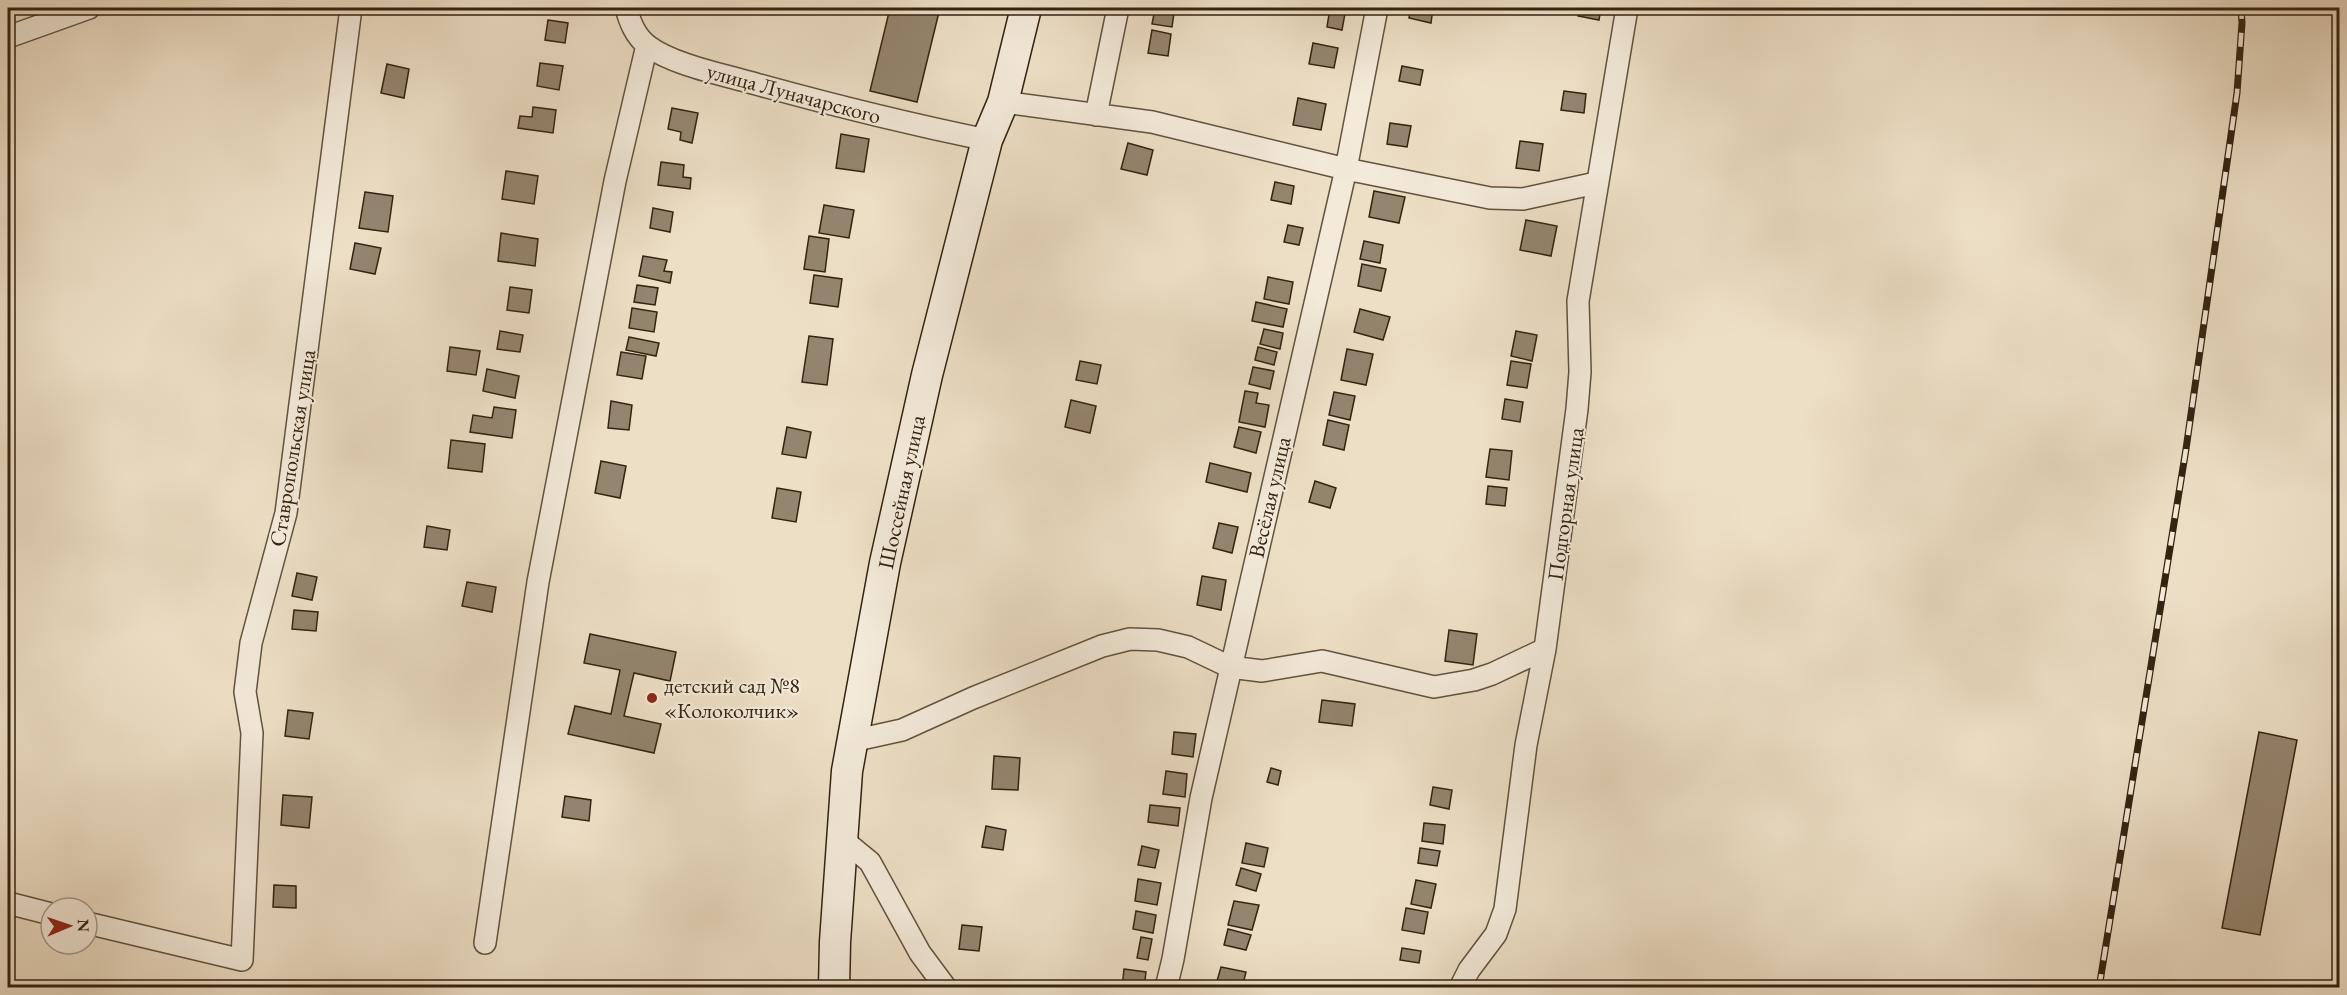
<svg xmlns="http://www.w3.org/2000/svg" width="2347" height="995" font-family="'EB Garamond',serif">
	<rect width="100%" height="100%" fill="#eddfc6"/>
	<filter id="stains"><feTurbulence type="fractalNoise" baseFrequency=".00333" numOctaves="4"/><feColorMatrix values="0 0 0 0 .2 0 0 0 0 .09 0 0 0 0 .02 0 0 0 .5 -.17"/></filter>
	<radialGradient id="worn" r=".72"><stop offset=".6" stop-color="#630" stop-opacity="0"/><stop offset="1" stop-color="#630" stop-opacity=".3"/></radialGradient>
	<path fill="#94856f" stroke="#342310" stroke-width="1.5" d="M890,8H940L917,102L870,91Z
		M1330,8H1346L1342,30L1327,27Z
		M1411,8H1433L1431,23L1409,18Z
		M1580,8H1601L1599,20L1578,16Z
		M1155,9L1174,13L1172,27L1152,24Z
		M548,20L568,23L565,43L545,40Z
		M1152,30L1171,34L1168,56L1148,53Z
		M1313,43L1338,48L1334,68L1309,64Z
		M540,63L563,66L559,90L537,86Z
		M387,64L409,69L404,98L381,93Z
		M1402,66L1423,70L1420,85L1399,81Z
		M1564,91L1586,94L1584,113L1561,110Z
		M1298,98L1326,104L1321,130L1293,125Z
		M533,107L556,110L553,133L518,128L520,116L532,117Z
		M672,108L698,113L692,143L680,140L681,132L668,129Z
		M1390,123L1411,126L1407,147L1387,144Z
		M841,134L869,139L864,172L836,168Z
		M1520,141L1543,144L1539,171L1516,168Z
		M1128,143L1153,150L1147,175L1121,169Z
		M661,162L684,165L683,177L691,178L690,189L658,185Z
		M506,171L538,176L534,204L502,199Z
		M1275,182L1294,186L1291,204L1271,200Z
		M1374,191L1405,197L1399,223L1369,217Z
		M365,192L393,196L388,232L359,228Z
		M824,205L854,210L849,238L819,233Z
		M653,208L673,212L670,232L650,228Z
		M1526,220L1557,226L1551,256L1520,250Z
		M1288,225L1303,228L1299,245L1284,242Z
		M501,233L538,239L535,266L498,261Z
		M809,236L829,239L825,272L804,269Z
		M1364,241L1383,245L1380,263L1360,259Z
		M355,243L381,248L375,274L350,269Z
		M643,256L667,260L664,271L672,272L670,283L639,276Z
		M1362,264L1386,269L1381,291L1358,286Z
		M814,275L842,279L838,307L810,303Z
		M1268,277L1293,282L1289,304L1264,299Z
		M637,285L658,288L655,305L634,302Z
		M510,287L532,290L529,313L507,310Z
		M1256,302L1287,309L1283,327L1252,321Z
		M632,308L657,312L654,332L629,328Z
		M1360,309L1390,317L1383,340L1354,332Z
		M1264,329L1283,333L1280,349L1260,344Z
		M500,331L523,335L520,352L497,349Z
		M1516,331L1537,335L1532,361L1511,356Z
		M809,336L833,339L827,385L802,382Z
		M629,337L659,343L656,356L626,350Z
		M450,347L480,351L476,375L447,371Z
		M1258,347L1277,352L1274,365L1255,360Z
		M1347,349L1373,354L1366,385L1341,380Z
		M621,352L646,356L642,379L617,375Z
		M1080,361L1101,365L1097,384L1076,380Z
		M1511,361L1531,364L1527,388L1507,385Z
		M1253,367L1274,371L1270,389L1249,384Z
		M487,369L519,376L515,398L483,391Z
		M1245,391L1258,393L1256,403L1269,405L1265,427L1239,422Z
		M1334,392L1355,396L1350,420L1329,415Z
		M1505,399L1523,402L1520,422L1502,419Z
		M1071,400L1096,406L1090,433L1065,427Z
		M611,401L632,405L629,430L608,428Z
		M494,407L516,410L512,438L470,432L473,415L492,418Z
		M1328,420L1349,425L1344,450L1323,445Z
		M787,427L811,432L806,458L782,454Z
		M1239,427L1261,432L1256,453L1234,447Z
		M451,440L485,444L482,472L448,468Z
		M1490,449L1512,451L1509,480L1486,477Z
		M601,461L626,466L620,498L595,493Z
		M1210,463L1251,473L1247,492L1206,482Z
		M1315,481L1336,488L1330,508L1309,502Z
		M1488,486L1507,488L1505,506L1486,504Z
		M777,488L801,492L796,522L772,518Z
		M1219,523L1238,527L1232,553L1213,548Z
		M427,526L450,530L447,550L424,547Z
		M297,573L317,577L312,600L292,596Z
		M1202,576L1226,580L1221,610L1197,605Z
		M467,582L496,587L492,612L462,606Z
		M294,610L318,612L316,631L292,629Z
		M1449,630L1477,634L1473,665L1445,661Z
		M590,634L676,652L670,681L634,673L624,716L661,724L654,753L568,734L575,706L611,714L620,670L584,663Z
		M1322,700L1355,704L1352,726L1319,722Z
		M288,710L313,713L309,739L285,736Z
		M1174,732L1196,734L1193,757L1172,754Z
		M2259,732L2297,740L2260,935L2222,928Z
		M994,756L1020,758L1018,790L992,789Z
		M1271,768L1281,771L1278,785L1267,782Z
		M1166,771L1187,774L1185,797L1163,794Z
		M1433,787L1452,790L1449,809L1430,805Z
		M283,795L312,797L309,828L281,825Z
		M565,796L591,800L589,821L562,817Z
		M1150,805L1180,808L1178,826L1148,822Z
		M1424,823L1445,825L1443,844L1422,841Z
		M986,826L1006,830L1003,850L982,847Z
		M1246,843L1268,848L1264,867L1242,863Z
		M1142,846L1159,850L1155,868L1138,865Z
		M1420,848L1440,851L1437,866L1418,863Z
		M1241,868L1261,874L1256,891L1236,885Z
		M1138,879L1161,883L1157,905L1135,901Z
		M1416,880L1436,884L1431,908L1411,904Z
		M274,885L296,886V908L273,907Z
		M1234,901L1259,905L1252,930L1228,925Z
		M1406,908L1428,912L1424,934L1402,930Z
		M1136,911L1156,915L1153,933L1133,929Z
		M962,925L982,927L979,951L959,949Z
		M1228,929L1251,935L1246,950L1224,945Z
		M1141,937L1152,939L1148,960L1137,958Z
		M1402,948L1421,951L1419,963L1400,960Z
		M1221,967L1246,972L1242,988H1215Z
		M1124,969L1146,972L1144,988H1122Z"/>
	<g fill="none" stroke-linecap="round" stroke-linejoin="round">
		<g stroke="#62523e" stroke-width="24">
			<path id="minor" d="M626,8C630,22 635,36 648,46C673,65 725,75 756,84C832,105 909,124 987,140
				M8,37L89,8
				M1003,102L1152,122L1346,169L1490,198L1523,199L1596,183
				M1096,115L1118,8
				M852,741L902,730L973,698L1102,646L1130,639L1158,640L1188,647L1230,667L1262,671L1322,661L1434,687L1474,680L1492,674L1545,649
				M842,839L870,862L920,953L946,988
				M8,903L51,914
				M87,923L242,960L252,733L245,692L251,643L286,513L351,8
				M485,943L538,582L615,181L647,45
				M1166,988L1173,959L1201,798L1346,169L1377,8
				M1460,988L1469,970L1496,934L1505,909L1526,745L1545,649L1577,409L1580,372L1578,301L1627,8"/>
		</g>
		<g stroke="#342310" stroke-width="33">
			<path id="secondary" d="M834,988L835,942L847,771L885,563L927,375L987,140L1003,102L1026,8"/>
		</g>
		<use href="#minor" stroke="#f3eada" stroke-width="21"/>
		<use href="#secondary" stroke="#f3eada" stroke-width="30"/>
		<g stroke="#342310" stroke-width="7">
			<path id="rail" d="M2099,988L2186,449L2237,93L2242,23L2241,8"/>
		</g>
		<use href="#rail" stroke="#f3eada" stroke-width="4.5" stroke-dasharray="14" stroke-linecap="butt"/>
	</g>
	<circle fill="#8f2418" stroke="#f3eada" stroke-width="2" cx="652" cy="698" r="6"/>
	<g text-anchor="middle" stroke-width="4.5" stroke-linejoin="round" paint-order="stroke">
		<g font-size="22" fill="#342310" stroke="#f3eada">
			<text transform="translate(794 93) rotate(15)" y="8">улица Луначарского</text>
			<text transform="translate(292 448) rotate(-81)" y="8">Ставропольская улица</text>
			<text transform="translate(901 492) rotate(-78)" y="8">Шоссейная улица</text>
			<text transform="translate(1269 497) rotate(-77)" y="8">Весёлая улица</text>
			<text transform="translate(1565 504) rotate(-82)" y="8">Подгорная улица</text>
		</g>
		<g font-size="22" fill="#342310" stroke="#f3eada" text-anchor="start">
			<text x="664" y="693">детский сад №8<tspan x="664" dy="25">«Колоколчик»</tspan></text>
		</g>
	</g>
	<rect width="2347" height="995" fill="none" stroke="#eddfc6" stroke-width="30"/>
	<rect x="9" y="9" width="2329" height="977" fill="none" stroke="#342310" stroke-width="3"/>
	<rect x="15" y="15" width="2317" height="965" fill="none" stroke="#342310" stroke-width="1.5"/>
	<g transform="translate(69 926) rotate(88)"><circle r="28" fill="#f3eada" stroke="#a79a89" stroke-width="1.5"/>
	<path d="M0-4.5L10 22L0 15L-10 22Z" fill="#8f2418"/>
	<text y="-9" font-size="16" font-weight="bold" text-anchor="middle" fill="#342310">N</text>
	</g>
	<rect width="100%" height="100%" filter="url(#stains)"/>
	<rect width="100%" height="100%" fill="url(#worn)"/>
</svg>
